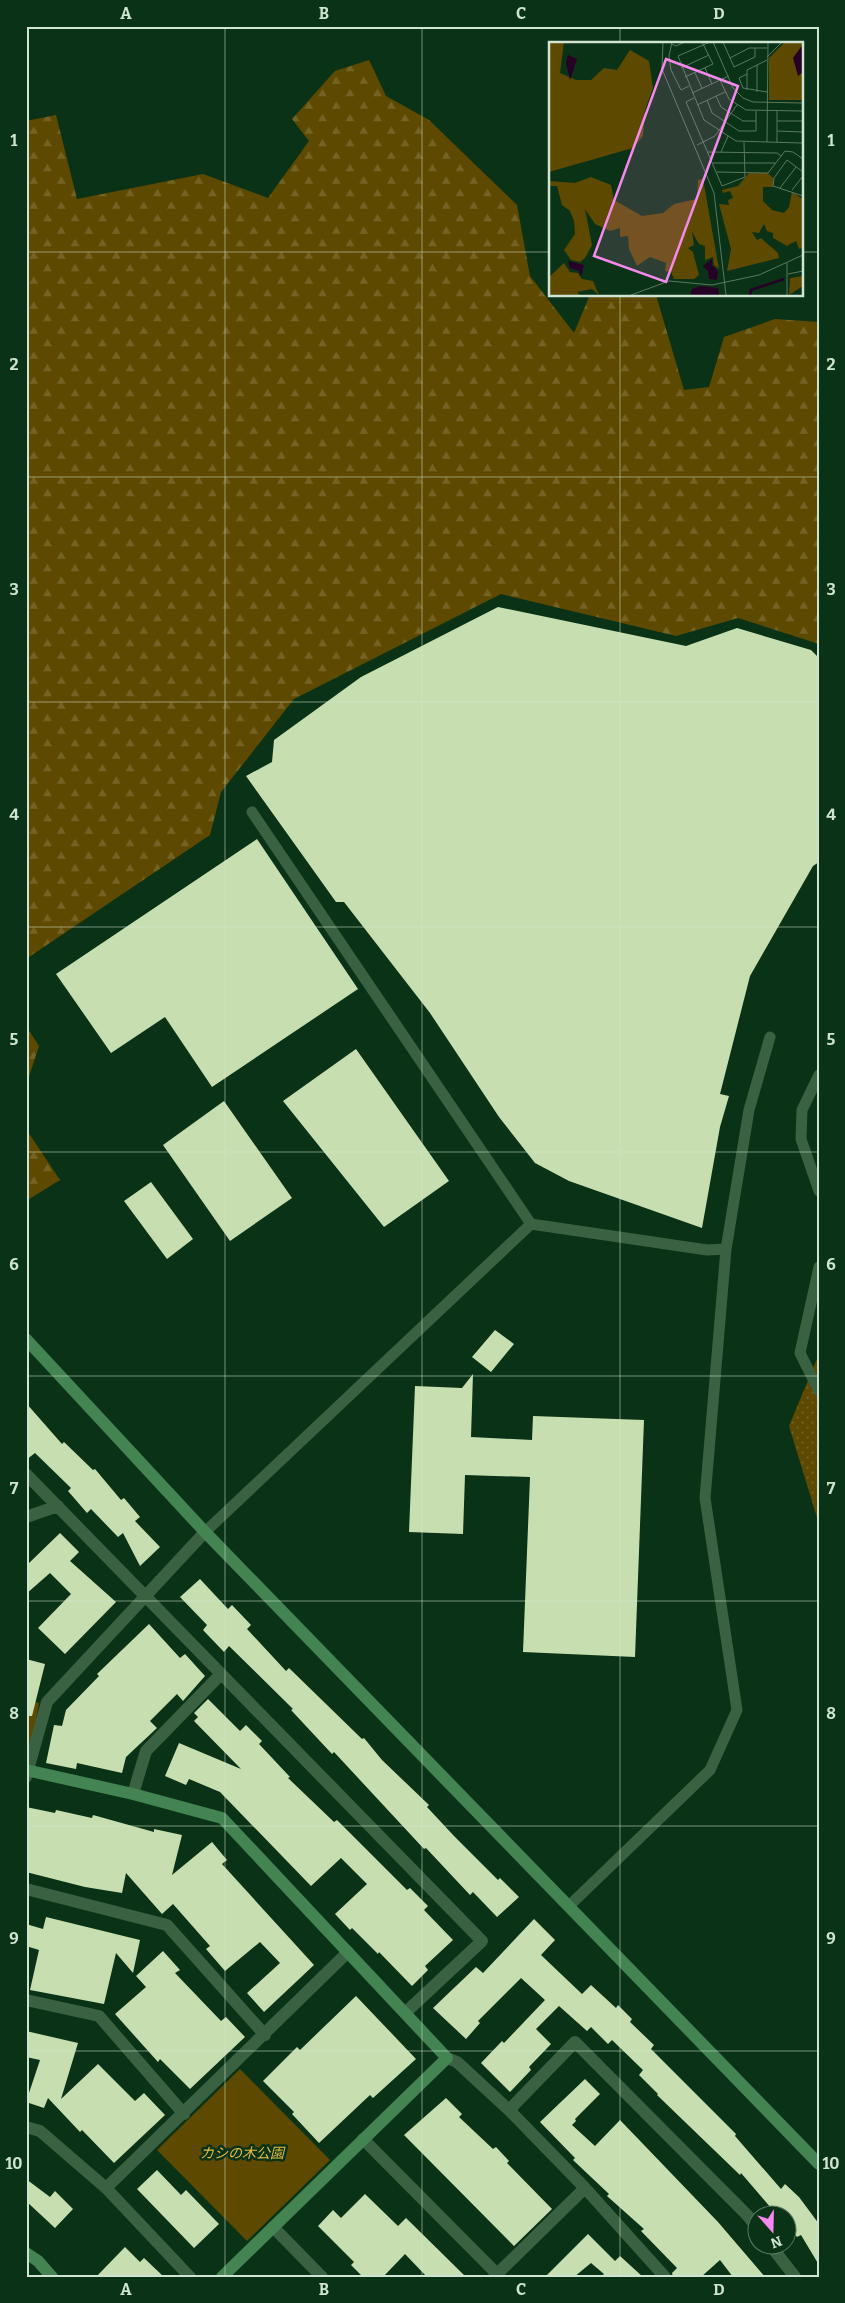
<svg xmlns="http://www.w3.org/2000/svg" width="845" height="2303" font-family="Bitter,'Noto Sans JP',serif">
	<defs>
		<pattern id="grass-dots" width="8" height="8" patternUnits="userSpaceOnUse" patternTransform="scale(1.25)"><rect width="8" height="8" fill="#5e4900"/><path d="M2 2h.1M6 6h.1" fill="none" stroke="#746324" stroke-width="1.8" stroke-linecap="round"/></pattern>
		<pattern id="forest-firs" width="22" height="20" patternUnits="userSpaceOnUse" patternTransform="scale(1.25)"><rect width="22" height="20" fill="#5e4900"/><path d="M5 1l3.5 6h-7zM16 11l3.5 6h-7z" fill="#746324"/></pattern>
	</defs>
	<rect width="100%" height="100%" fill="#0a3216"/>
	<path fill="url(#grass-dots)" d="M819,1354V1524L789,1426Z"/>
	<path fill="url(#forest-firs)" d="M369,60L386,96L429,120L517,205L530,276L574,333L589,297L593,295H656L684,390L709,387L724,337L775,319L819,322V644L738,618L676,636L501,594L294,699L221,792L210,835L26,959V121L56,115L77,199L203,174L268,198L309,141L292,119L335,71Z
		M26,1026L39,1046L26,1086Z
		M26,1129L60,1180L26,1201Z"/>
	<path fill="#5e4900" d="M26,1700L39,1703L28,1770H26Z
		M240,2069L330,2160L247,2241L157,2150Z"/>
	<path fill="#c7dfb0" d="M498,607L686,646L737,628L811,650L819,658V862L813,866L750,976L720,1094L729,1096L720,1127L702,1228L569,1181L535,1163L499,1117L430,1013L344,902H336L246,776L272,762L274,740L361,677Z
		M257,839L358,989L212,1087L165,1017L111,1053L56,974Z
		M356,1049L449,1181L384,1227L283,1101Z
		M224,1101L292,1198L230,1241L163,1145Z
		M151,1182L193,1239L167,1259L124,1201Z
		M495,1330L514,1344L491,1372L472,1357Z
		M473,1374L471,1437L532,1440L533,1416L644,1420L635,1657L523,1652L530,1477L465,1475L463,1534L409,1532L415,1386L462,1388Z
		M26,1403L62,1444L64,1442L93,1470L95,1469L121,1500L124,1498L140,1517L135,1521L160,1547L140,1566L123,1533L118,1537L91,1509L87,1513L68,1491L71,1488L35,1453L26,1460Z
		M60,1533L79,1552L70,1561L116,1602L65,1654L38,1628L71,1594L50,1573L26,1594V1566Z
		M200,1579L228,1609L232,1605L251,1625L247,1629L286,1671L289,1668L362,1739L364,1738L382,1760L429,1805L427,1807L454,1836L498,1880L500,1878L519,1897L497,1917L473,1892L470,1895L426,1848L424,1849L334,1752L332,1754L291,1710L293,1709L229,1646L224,1652L203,1630L207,1625L180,1597Z
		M149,1624L180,1658L185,1654L205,1676L183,1701L177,1694L150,1721L157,1728L126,1757L122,1773L77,1763L76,1769L46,1763L54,1725L62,1726L66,1710L99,1676L97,1674Z
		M26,1659L45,1664L32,1716H26Z
		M208,1699L240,1731L246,1725L262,1741L259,1744L290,1777L288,1778L334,1822L337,1820L407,1890L410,1888L428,1906L424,1910L453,1940L425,1966L428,1970L412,1986L379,1952L378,1954L352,1928L350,1930L335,1914L367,1884L341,1858L311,1886L220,1792L189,1779L186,1785L165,1776L179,1743L241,1769L194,1721L198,1717L194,1713Z
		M26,1807L55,1813L56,1810L92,1818L93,1815L154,1832V1829L182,1835L172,1875L212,1842L227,1860L222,1864L314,1965L264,2012L247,1993L280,1963L260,1942L225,1971L206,1949L210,1946L173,1904L162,1914L126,1873L122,1893L85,1887L26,1872Z
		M46,1917L140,1940L133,1973L116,1953L104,2004L30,1990L39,1950L26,1946V1924L43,1929Z
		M534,1919L555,1940L541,1955L582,1994L591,1985L616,2008L618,2005L632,2019L630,2022L654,2045L651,2049L736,2134L735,2136L781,2189L785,2184L799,2197L819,2224V2265L801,2235L797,2237L788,2225V2216H778L741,2173L740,2175L657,2095L658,2094L639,2075L643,2070L612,2040L608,2044L591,2027L587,2031L559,2006L536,2029L551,2044L529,2067L531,2070L510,2092L481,2063L502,2041L504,2043L545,2000L521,1978L478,2021L480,2023L466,2039L433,2008L476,1967L483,1973Z
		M163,1951L180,1970L175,1973L221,2021L226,2017L245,2037L190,2089L160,2059L158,2062L115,2014L146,1987L136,1976Z
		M356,1996L416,2059L373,2098L370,2095L319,2143L292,2114L294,2112L263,2081L297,2047L300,2050Z
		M26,2031L78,2043L61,2099L98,2064L135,2101L144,2093L165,2115L114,2163L82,2130L80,2132L48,2098L44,2108L26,2102L40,2060L26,2057Z
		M585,2079L600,2094L575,2119L576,2121L572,2125L595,2146L620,2120L718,2222L765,2277H733L720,2260L701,2277H673L672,2273L677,2268L641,2231L644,2229L607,2196L609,2194L573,2160L575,2158L540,2122Z
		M446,2098L462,2114L459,2117L493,2149L496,2147L509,2161L507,2163L552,2209L514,2246L404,2135Z
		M157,2170L181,2195L186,2190L219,2224L194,2248L137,2189Z
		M26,2179L50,2197L55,2191L73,2209L55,2228L26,2201Z
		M365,2194L398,2226L406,2218L466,2277H427L405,2254L383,2277H363L351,2265L354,2262L318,2226L333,2210L341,2218Z
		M588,2234L615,2261L620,2256L643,2277H601L604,2274L591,2263L574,2277H545Z
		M125,2247L140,2262L144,2258L164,2277H96Z"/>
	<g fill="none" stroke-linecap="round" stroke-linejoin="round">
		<path stroke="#3a6242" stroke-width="11" d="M252,812L531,1224
			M819,1075L802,1110L801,1139L819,1191
			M819,1267L800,1353L819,1391
			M205,1532L531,1224L707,1250L726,1249
			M570,1905L710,1770L737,1710L705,1498L726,1249L749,1110L770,1037"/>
		<path stroke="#3a6242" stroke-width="12" d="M26,1474L482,1941L405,2013
			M26,1517L58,1506
			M26,1777L47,1702L205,1532
			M133,1794L146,1751L221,1674
			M26,1889L167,1925L265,2035
			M26,2000L99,2016L184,2114
			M447,2058L457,2062L509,2110L585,2188L665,2277
			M509,2110L575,2042L748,2216L758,2229
			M26,2127L40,2131L106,2188L190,2277
			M363,2139L497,2274
			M106,2188L348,1952
			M273,2227L322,2277
			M771,2246L795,2277
			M494,2277L585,2188"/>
		<path stroke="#438452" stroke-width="12" d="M26,1339L205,1532L819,2164
			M26,1770L133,1794L222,1818L447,2058L222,2277
			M26,2253L38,2261L52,2277"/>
	</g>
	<path fill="none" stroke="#cfe4d2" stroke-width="1" stroke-opacity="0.55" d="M225,26V2277M422,26V2277M620,26V44M26,252H550M801,252H819M620,295V2277M26,477H819M26,702H819M26,927H819M26,1152H819M26,1376H819M26,1601H819M26,1826H819M26,2051H819"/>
	<g text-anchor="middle" stroke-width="5" stroke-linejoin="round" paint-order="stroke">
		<g font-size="14" font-style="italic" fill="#e6bc40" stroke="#0a3216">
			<text x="242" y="2158">カシの木公園</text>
		</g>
	</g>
	<g transform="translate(549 42)">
		<rect width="254" height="254" fill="#0a3216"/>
		<path d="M0,0H15L11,31L27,38H42L55,26L68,28L81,8L100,19L104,46L96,68L94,94L84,106L0,130Z" fill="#5e4900"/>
		<path d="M200,131H219L224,136V145H214V159L223,168L235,171L240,165L243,150L254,157V205L250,207L247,199L238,204L224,196V191L218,189L215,182L210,191L203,190L208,198L212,196L229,211L230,216L178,229L182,207L170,162L180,163L179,158L184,156L181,149L174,151L173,148L189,144ZM42,135L62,143L65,158L93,174L114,171L125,162L148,157L149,138L154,137L170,227L165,223L164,215L156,218V204L150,202L143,190L145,203L139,206L144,210L150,233L145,237H125L122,230L116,229L117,221L101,215L88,224L80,207L79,194L71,195V186L61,189L46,182L36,167L43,203L36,216L31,220L22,218L15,208L26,192L25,179L21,169L13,163L8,144H0V139L26,141ZM15,221L21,230L29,231L33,237L44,239L50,253L43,247L28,250L31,253H0V235Z" fill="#5e4900"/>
		<path d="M236,0H254V58H220V16ZM254,234V244L240,253L241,236Z" fill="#5e4900"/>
		<path d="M254,2V30L249,34L244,16ZM19,13L28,17L21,38L17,21ZM163,217V223L169,229L168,238L160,237L159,229L154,224ZM19,219L35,223L32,235L30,229L21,226ZM151,244L169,246L170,253H141L143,247Z" fill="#270026"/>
		<path fill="none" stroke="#270026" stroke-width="2.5" d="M201,253L202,248L235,237"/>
		<path fill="none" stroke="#597961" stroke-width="1" d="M114,0L113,27L165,151L177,253M123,0L120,14L122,28L132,48L140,44M161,0L129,14L155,78L187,99L218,100L219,0M164,0L184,46L194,56L204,60L254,61M174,0L185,25L206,15V6M122,2L127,4L136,0M218,15L233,0M181,16L200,6H218M208,23V50M132,26L160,13M156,26L163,42M146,31L153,46M198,32L190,36L194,46L218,50M136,35L164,22L153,0M171,38L180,57L197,68L254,69M198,48V28L218,18M143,51L180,34M167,54L172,65L194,79H207M145,56L137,60L173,144L196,135L195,100M158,58L163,71L190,89H207V69M148,63L176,50M228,79H254M228,89L254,90M218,100L254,101M228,100V69M148,103L166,94L188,63M159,110L228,111L232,114M172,110L179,94M164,121H226M168,130L219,131L236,109L244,110L254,117M254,130L238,118L225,136L224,144L254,154M231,146L247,125M243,148L254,134M238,221V253M239,232L254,229M82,253L120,239L163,243L210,233L254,213"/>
		<path fill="#f589ee" fill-opacity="0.15" stroke="#f589ee" stroke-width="2.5" d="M117,17L189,44L117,240L45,214Z"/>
		<rect width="254" height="254" fill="none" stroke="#cfe4d2" stroke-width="2.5"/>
	</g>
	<rect width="845" height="2303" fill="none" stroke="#0a3216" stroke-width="55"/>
	<g transform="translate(772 2230) rotate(160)"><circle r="24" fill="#0a3216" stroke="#597961"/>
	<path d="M0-4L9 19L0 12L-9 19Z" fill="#f589ee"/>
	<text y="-8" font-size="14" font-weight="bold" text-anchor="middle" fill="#cfe4d2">N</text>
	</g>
	<rect x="28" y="28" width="790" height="2248" fill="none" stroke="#cfe4d2" stroke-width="2"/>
	<g font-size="16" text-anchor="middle" font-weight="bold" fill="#cfe4d2">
		<text x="126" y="19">A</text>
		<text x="324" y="19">B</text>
		<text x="521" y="19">C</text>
		<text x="719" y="19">D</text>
		<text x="14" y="146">1</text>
		<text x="831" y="146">1</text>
		<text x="14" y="370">2</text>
		<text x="831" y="370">2</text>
		<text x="14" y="595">3</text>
		<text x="831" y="595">3</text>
		<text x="14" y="820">4</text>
		<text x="831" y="820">4</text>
		<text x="14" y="1045">5</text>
		<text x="831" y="1045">5</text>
		<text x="14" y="1270">6</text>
		<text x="831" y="1270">6</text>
		<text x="14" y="1494">7</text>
		<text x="831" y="1494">7</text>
		<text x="14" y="1719">8</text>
		<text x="831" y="1719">8</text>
		<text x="14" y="1944">9</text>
		<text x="831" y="1944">9</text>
		<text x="14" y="2169">10</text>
		<text x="831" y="2169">10</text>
		<text x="126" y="2295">A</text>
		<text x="324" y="2295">B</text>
		<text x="521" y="2295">C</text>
		<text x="719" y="2295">D</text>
	</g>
</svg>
